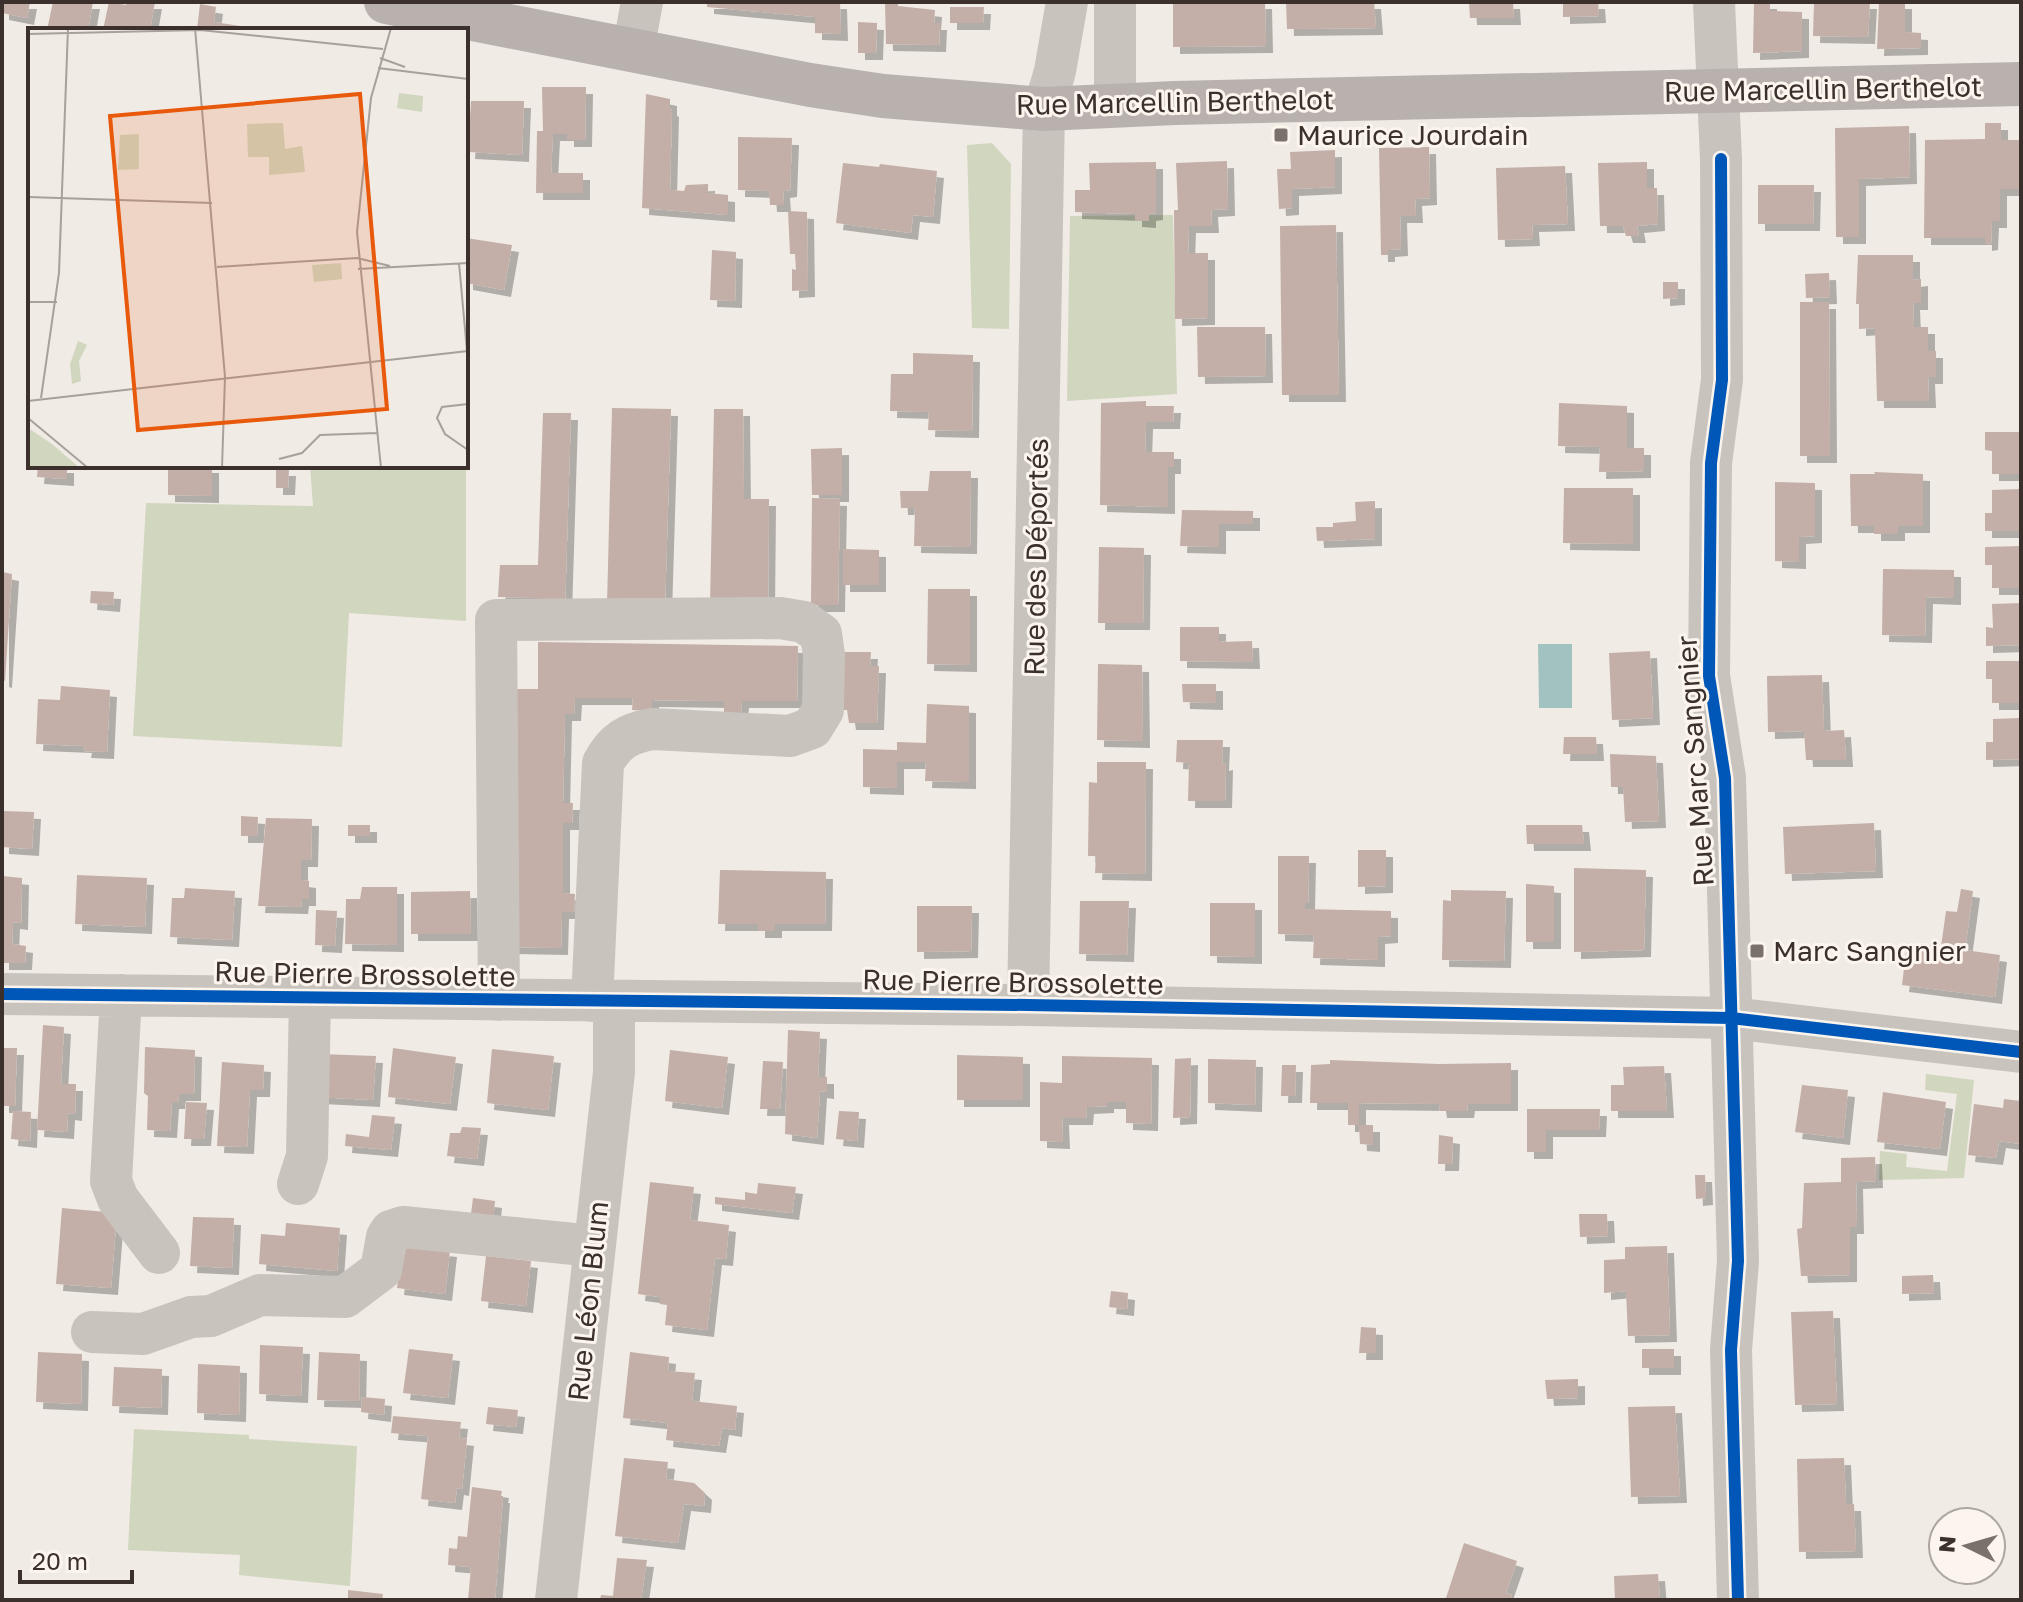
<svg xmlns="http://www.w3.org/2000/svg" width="2023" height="1602" font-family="'Golos Text',sans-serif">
	<defs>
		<filter id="shadow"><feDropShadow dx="7" dy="7" stdDeviation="0" flood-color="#0004"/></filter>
	</defs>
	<rect width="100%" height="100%" fill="#f0ebe5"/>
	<path fill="#d1d6bf" d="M992,143L1011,164L1009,329L972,328L967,145Z
		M1173,215L1177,394L1067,401L1070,216Z
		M466,390V621L349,613L342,747L133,736L146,503L313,506L310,466H466Z
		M1926,1074L1974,1080L1964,1178L1879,1180L1880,1151L1907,1154L1906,1167L1947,1171L1957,1094L1925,1090Z
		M134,1429L249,1435V1439L357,1446L350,1586L239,1575L240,1555L128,1550Z"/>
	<path fill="#a1c2c1" d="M1538,644H1572V708H1539Z"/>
	<path fill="#c3afa7" filter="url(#shadow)" d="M2,2H30L27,18L2,13Z
		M53,2H93L88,30H47Z
		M109,2L126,5L127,2H155L150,30H103Z
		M707,2H840L841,34L815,33V17L707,7Z
		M885,2H898V6L935,10L934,23H940L939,45L886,44Z
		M1173,2H1265L1266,46L1173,47Z
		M1286,2H1374L1376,28L1287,29Z
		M1469,2H1513L1514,18H1470Z
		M1563,2H1598L1599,16L1563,17Z
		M1754,2H1770V11L1802,12V51L1753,53Z
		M1814,2H1870L1868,37L1813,36Z
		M1879,2H1905V32L1921,33V48L1877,49Z
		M200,4L216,7L214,22L247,27V30H197Z
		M950,7H984L983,23H950Z
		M858,22L877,23L876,53H858Z
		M542,87H586L585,140H567V134H553L551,173H583V193H536L537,131H543Z
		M646,94L670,99V109L672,110L670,190L684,191L686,185L708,184V193L728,195V215L642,208Z
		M471,101H524L522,155L468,152Z
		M1985,123H2001V140H2021V189H2000V221H1992L1991,243L1985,244V238H1924L1925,140L1985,139Z
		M1909,126L1910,177L1859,179V237H1836L1835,128Z
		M738,137L792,138L790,190L783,191L784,205H770L769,191L738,190Z
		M1429,147L1430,198L1415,199L1416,216H1400L1401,249L1388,250V255H1381L1379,148Z
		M1335,150V187L1292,189V208L1279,209L1277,169H1291L1290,152Z
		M1227,161L1228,209L1211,210L1212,226H1189L1188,253H1208V318L1175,319L1174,210H1178L1176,163Z
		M1156,162V213L1149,214V221L1135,220V214L1075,212V190H1090L1089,163Z
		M1647,162V188H1657L1658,224L1637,226L1639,236H1626L1623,226H1600L1598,163Z
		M843,163L879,167L880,164L937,171L933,217L913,215L911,233L836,223Z
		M1565,166L1568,224L1532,225L1533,239L1498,240L1496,168Z
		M1758,185H1814L1813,224H1758Z
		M788,211L807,212L808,290L792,291V269L796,270L795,254H790Z
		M1336,225L1339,395H1282L1280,226Z
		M466,238L512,245L504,290L466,283Z
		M712,250L736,252L735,301L710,300Z
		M1858,255H1913V280L1921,279V303H1913L1914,327H1928V351H1936V377H1928L1929,401H1877L1875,328L1859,329V304H1856Z
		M1829,273L1830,297L1806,298L1805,274Z
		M1663,282H1678V298L1663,299Z
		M1800,302H1829L1830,456H1800Z
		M1197,327H1265L1266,376L1198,377Z
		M913,353L973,355L972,431L928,430L929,412L890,411L891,374H913Z
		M1146,401V406H1174L1173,422H1146L1145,452H1174V467H1168V507L1100,505L1101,403Z
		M1559,403L1627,406V448H1644V471L1599,472L1600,447L1558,446Z
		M612,408L671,409L665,607L607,605Z
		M714,409H743L744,499H769L768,606L710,605Z
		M543,413H571L565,607L537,606L536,598L498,597L500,565H538Z
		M1985,432H2021V474H1992V451L1985,450Z
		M842,448V495H812L811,449Z
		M38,466H67V479L37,477Z
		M168,466H212V496L168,495Z
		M276,469H289L288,488H276Z
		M930,471H971L970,547L914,546L915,508H901L900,491H928Z
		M1874,472L1923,474V526H1898V534H1874V526H1851L1850,474H1875Z
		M1775,482L1815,483V536L1799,537V562L1775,561Z
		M1564,488H1633V544L1563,543Z
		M2021,489V531H1985V513H1992V490Z
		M812,498L840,499L838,605H811Z
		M1375,501V539L1317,541L1316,527H1333V523L1356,521L1355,502Z
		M1182,510L1253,511V524H1219V547L1180,546Z
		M2021,546V588H1992V565H1985V547Z
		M1099,547L1144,548L1143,623H1098Z
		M843,549L879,550V585H843Z
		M1883,569L1954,570V598L1926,597L1925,636L1882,635Z
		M2,572L12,574L5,681L2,680Z
		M928,589H970V665L927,664Z
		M91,591L114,592L113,605L90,603Z
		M2021,603V645L1986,646V627L1993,628L1992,604Z
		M1180,627H1219V642L1252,641L1253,662L1180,661Z
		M538,642L798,646L797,701H742L741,712H724V701L652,700V711L632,710L633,698H575L574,714H565L563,803H573L572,823H563V893L575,894L574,912H562L561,948L507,947L511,689H538Z
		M1650,651L1653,718L1612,720L1609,653Z
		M842,652H871L870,666H879L877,723H849L847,710H841Z
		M1986,661H2021V703H1992V679H1986Z
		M1098,664L1142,665L1143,741L1097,740Z
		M1822,675L1824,731L1844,730L1846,760H1806L1804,731L1768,732L1767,676Z
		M1182,684H1216V703L1183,702Z
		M61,686L110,690L107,752L84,751L85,746L36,744L38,699L60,700Z
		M927,704L969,706V782L925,781L926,762H897V788L863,787V749L897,750V742L926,743Z
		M2021,718V759L1986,760V742H1993V719Z
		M1564,737H1596L1597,754H1563Z
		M1177,740H1223L1222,764L1226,763L1225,801H1188L1189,763L1176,762Z
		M1610,754L1656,756L1659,821L1625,822L1623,787H1611Z
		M1097,762H1146L1145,874L1095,873L1096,856H1088L1089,782L1097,783Z
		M2,811L34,812L32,849L2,847Z
		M241,816L258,817L257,836H241Z
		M266,818L312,819L311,860H301V880L309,881V899H302L301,907L258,906Z
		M1874,823L1876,871L1785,874L1783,827Z
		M348,825H370V836H348Z
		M1526,825H1582L1584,844H1527Z
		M1358,850H1386V886L1358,887Z
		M1278,856H1309L1308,903H1305V909L1391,911V936L1378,937V960L1313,958L1314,935L1278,934Z
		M1574,868L1646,870L1644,950L1574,952Z
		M720,870L826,872L825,924H775V931H758V924H718Z
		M77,875L147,878L145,927L75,924Z
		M2,876L22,878L21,923L13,922L12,944L26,946L25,963H2Z
		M1526,884L1554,886V942H1526Z
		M362,887H397V945L345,944L346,899H360Z
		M185,888L235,891L232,940L170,937L172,898H184Z
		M1961,889L1973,891L1965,950L2000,955L1995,997L1902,985L1907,943L1941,947L1946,911L1957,912Z
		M1451,890L1506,891L1504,961L1442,960L1443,900L1451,901Z
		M470,891L471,934H411V892Z
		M1080,901H1129L1127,955L1079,954Z
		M1210,903H1255V957L1210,956Z
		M917,906H972L971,951L917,952Z
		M316,910L337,911L335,946L315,945Z
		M43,1025L64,1027L61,1084H76L75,1114L68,1113L67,1132L37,1130Z
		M788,1030L820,1032L818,1077H827V1092L820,1091L817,1138L785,1134Z
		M145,1047L195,1050L194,1094H179L178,1102H172L170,1131L147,1130L148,1096L144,1093Z
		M2,1048H17L15,1106H2Z
		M393,1048L456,1057L450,1104L388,1097Z
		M492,1049L554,1056L548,1110L487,1103Z
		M670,1050L728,1057L722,1108L665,1101Z
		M318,1054L376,1056L373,1100L316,1097Z
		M957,1055L1023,1057V1100H957Z
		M1062,1056L1152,1058L1151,1124L1126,1123V1102H1107V1106L1087,1107L1086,1118H1062L1063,1142L1040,1141V1082L1062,1083Z
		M1191,1058L1190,1117L1173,1118L1175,1059Z
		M1208,1059L1256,1060L1255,1105L1208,1103Z
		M1330,1060L1439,1064L1511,1063V1104H1468L1467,1111H1440L1439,1104L1359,1103V1125H1373V1145L1360,1144L1359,1125H1348V1103H1310L1311,1065L1330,1064Z
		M763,1061L783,1062L780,1109H760Z
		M222,1062L264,1065L263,1090H250L247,1147L217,1146Z
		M1282,1065H1296L1295,1096H1281Z
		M1664,1066L1667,1111H1611V1085H1624L1623,1067Z
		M1802,1085L1848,1090L1843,1138L1795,1132Z
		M1883,1092L1946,1102L1940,1149L1877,1142Z
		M2004,1099L2021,1101V1144L1999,1141L1996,1158L1968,1155L1974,1104L2003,1108Z
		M186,1102L207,1103L204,1139H184Z
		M1527,1109H1600L1599,1130H1546V1152H1527Z
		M13,1111L31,1112L30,1141L11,1139Z
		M839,1111L859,1112L857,1141L836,1139Z
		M372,1115L395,1117L391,1150L345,1146L346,1134L369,1137Z
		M462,1127L481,1128L477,1159L447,1156L450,1133H460Z
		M1439,1135L1453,1137L1452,1164H1438Z
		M1875,1157L1876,1181L1856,1182L1857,1227H1850V1275L1801,1276L1797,1229L1802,1228L1804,1183L1841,1182V1158Z
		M1695,1175H1705L1706,1198L1696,1199Z
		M650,1182L694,1187L690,1220L729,1225L726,1259L715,1258L707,1330L665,1325L667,1305L660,1304V1297L638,1294Z
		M758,1183L796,1187L792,1213L715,1204V1197L745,1200V1192L757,1194Z
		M473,1198L495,1201L493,1221L471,1214Z
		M62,1208L117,1213L111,1288L56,1284Z
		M1579,1214H1607L1608,1236L1580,1237Z
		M193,1217L234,1218L232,1268L190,1266Z
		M286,1223L340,1228L337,1271L259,1264L261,1234L285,1236Z
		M402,1245L450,1250L445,1294L397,1288Z
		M1667,1246L1670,1335L1628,1336L1626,1291L1604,1293V1260L1625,1259V1247Z
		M486,1256L531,1261L526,1306L481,1301Z
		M1933,1275L1934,1293L1902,1294V1276Z
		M1111,1291L1128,1293L1127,1309L1109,1307Z
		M1833,1311L1837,1404L1795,1405L1791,1312Z
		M1361,1327L1376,1328V1353H1359Z
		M260,1345L303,1347L301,1396L259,1394Z
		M409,1349L453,1354L448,1398L403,1393Z
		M1642,1349H1674V1368H1642Z
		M38,1352L82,1354L81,1404L36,1402Z
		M319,1352L360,1354L359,1401L317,1400Z
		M630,1352L669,1357L668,1371L695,1373L692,1401L737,1406L735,1430L722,1428L719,1446L666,1440L668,1423L623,1418Z
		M198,1364L240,1366L239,1415L197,1413Z
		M114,1367L162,1369L161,1408L112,1406Z
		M1578,1379V1398L1547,1399L1545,1380Z
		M362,1397L385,1399L384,1415L361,1412Z
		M1675,1406L1680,1496L1631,1497L1628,1407Z
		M488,1407L518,1410L516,1427L486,1424Z
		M393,1416L461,1422L459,1438L467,1439L462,1489L457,1488L455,1503L421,1499L428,1436L391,1433Z
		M624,1458L668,1462L666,1479L694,1483L705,1493L704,1506L684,1504L678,1543L615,1536Z
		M1844,1458L1846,1504H1854L1856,1551L1799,1552L1797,1459Z
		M472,1487L502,1491L501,1496H503L495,1600H468L471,1567L448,1565L449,1548L457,1549L458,1536L467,1537Z
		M1464,1543L1517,1561L1506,1593L1512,1595L1511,1600L1446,1598Z
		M617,1558L647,1560L641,1600H600L601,1595L613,1596Z
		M1658,1574L1660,1600H1615L1614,1576Z
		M348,1590L383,1594L382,1600H348Z"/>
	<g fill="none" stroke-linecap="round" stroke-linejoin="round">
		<path stroke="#c9c3be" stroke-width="42" d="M1714,2L1721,159L1722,380L1711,463L1709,676L1725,778L1738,1261L1731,1350L1738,1600
			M633,51L642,2
			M1115,105V2
			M2,994L1028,1005L1731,1018L2021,1052
			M121,995L111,1181L118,1199L159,1253
			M499,1000L496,620L780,618L804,622L821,634L824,655L823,710L812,728L790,736L653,729C628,733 615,741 603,763L592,1001
			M1028,1005L1044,109L1055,71L1067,2
			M298,1184L307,1156L310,997
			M92,1332L143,1334L191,1317L211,1316L260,1295L345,1297L381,1270L387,1237L391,1231L403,1227L594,1246
			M556,1600L614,1072V1001"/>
		<path stroke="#b8b1ad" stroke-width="44" d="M386,2L810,85L883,96L1044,109L1175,103L2021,84"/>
		<g stroke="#fbf5ee" stroke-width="17">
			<path id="cycleway" d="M1721,159L1722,380L1711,463L1709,676L1725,778L1738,1261L1731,1350L1738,1600
				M2,994L1028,1005L1731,1018L2021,1052"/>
		</g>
		<use href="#cycleway" stroke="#0057b8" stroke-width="12"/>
	</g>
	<g fill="#7a716c" stroke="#fbf5ee" stroke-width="3">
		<rect x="1273" y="127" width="16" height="16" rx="4"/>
		<rect x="1749" y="943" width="16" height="16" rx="4"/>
	</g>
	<g text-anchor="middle" stroke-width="6" stroke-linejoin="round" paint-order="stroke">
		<g font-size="28" fill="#3b302b" stroke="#fbf5ee">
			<text transform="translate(1823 89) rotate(-1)" y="10">Rue Marcellin Berthelot</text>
			<text transform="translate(1175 102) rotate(-1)" y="10">Rue Marcellin Berthelot</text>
			<text transform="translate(1036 557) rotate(-89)" y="10">Rue des Déportés</text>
			<text transform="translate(1695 761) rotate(-94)" y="10">Rue Marc Sangnier</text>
			<text transform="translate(365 974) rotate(1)" y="10">Rue Pierre Brossolette</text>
			<text transform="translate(1013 982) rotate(1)" y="10">Rue Pierre Brossolette</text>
			<text transform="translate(588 1301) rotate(-84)" y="10">Rue Léon Blum</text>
		</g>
		<g font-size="28" fill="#3b302b" stroke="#fbf5ee" text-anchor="start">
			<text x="1297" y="145">Maurice Jourdain</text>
			<text x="1773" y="961">Marc Sangnier</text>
		</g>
	</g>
	<g transform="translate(28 28)">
		<rect width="440" height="440" fill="#f0ebe5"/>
		<path d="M371,65L395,68L394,84L369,80ZM255,95L257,121L274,118L277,144L241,147V129H220L219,96ZM111,106V141L90,142L92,107ZM313,235L314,251L286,254L284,237ZM50,313L59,317L51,333L53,353L44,356L42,336ZM0,400L24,416L52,440H0Z" fill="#d1d6bf"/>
		<path fill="none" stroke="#a8a09b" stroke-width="2" d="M167,0L197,349L194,440M0,6L172,2L355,21M352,30L377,39M350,40L440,51M0,169L184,175M431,235L439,323M189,239L329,230L362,238M330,241L440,235M0,274H29M13,370L31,245L40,0M0,373L440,323M440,376L414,379L409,390L417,406L440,422M0,390L60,440M251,431L274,425L292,407L349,405M353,440L329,204L343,70L363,0"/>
		<path fill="#e8590c" fill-opacity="0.15" stroke="#e8590c" stroke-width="4" d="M332,66L359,381L110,402L82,88Z"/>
		<rect width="440" height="440" fill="none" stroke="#3b302b" stroke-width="4"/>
	</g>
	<rect width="2023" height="1602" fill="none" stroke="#3b302b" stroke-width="8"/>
	<g transform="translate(1967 1546) rotate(275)"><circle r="38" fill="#fbf5ee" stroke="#aea6a0" stroke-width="2"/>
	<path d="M0-6L14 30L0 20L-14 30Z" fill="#7a716c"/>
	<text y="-12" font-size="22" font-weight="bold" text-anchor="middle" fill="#3b302b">N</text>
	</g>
	<path d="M20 1570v12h112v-12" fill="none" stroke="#3b302b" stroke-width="4"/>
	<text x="32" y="1570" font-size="24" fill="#3b302b" stroke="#fbf5ee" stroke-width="6" paint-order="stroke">20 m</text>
</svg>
